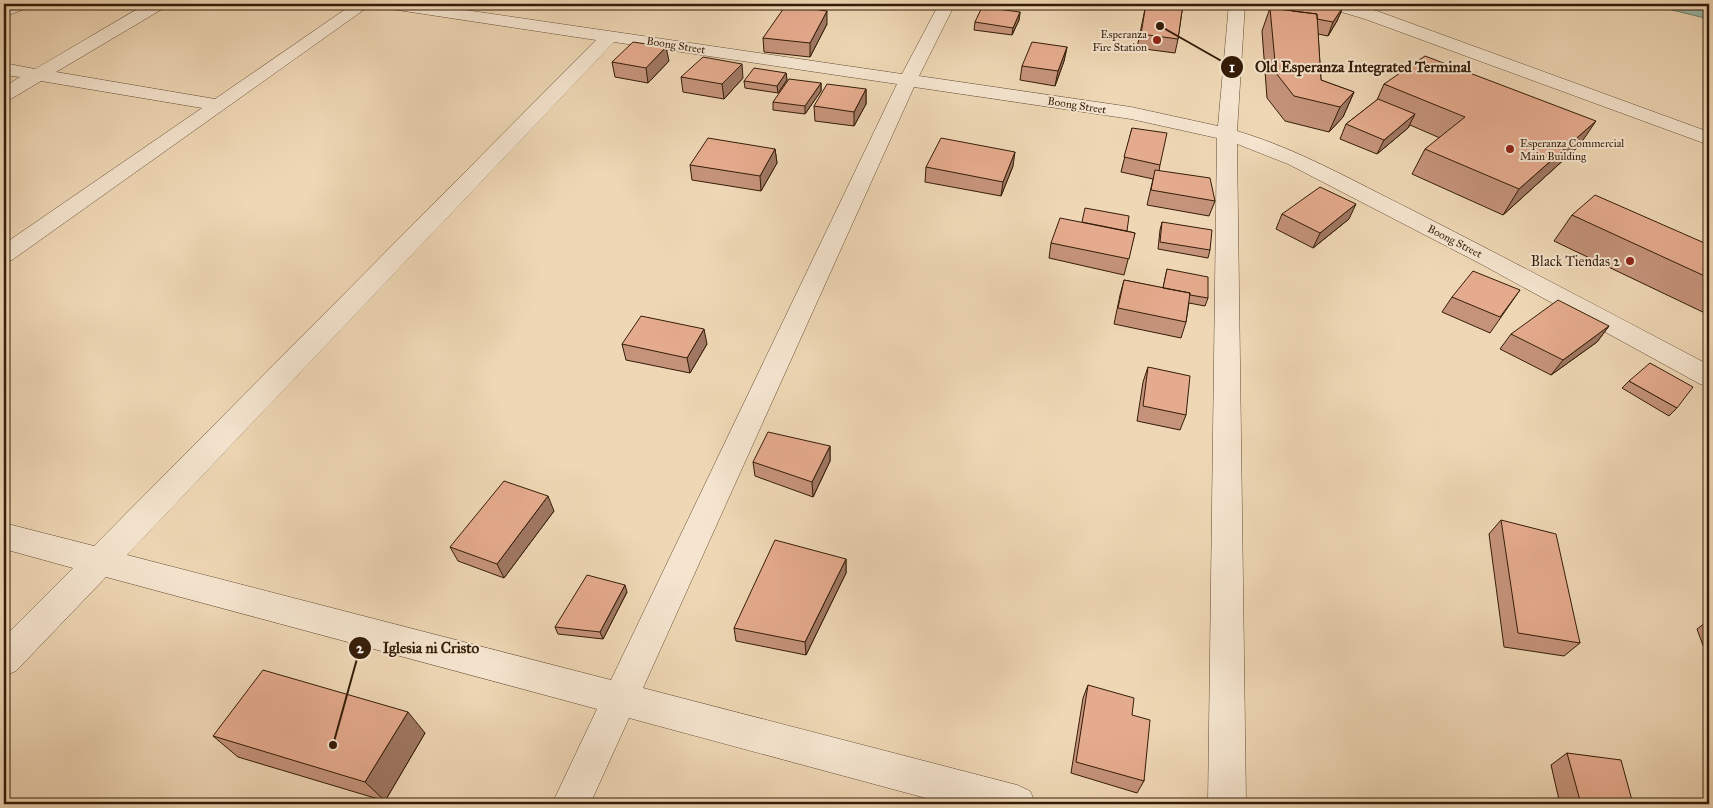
<svg xmlns="http://www.w3.org/2000/svg" width="1713" height="808" font-family="'IM FELL Great Primer',serif">
	<rect width="100%" height="100%" fill="#efd7b5"/>
	<filter id="stains"><feTurbulence type="fractalNoise" baseFrequency=".004" numOctaves="4"/><feColorMatrix values="0 0 0 0 .2 0 0 0 0 .09 0 0 0 0 .02 0 0 0 .5 -.17"/></filter>
	<radialGradient id="worn" r=".72"><stop offset=".6" stop-color="#630" stop-opacity="0"/><stop offset="1" stop-color="#630" stop-opacity=".3"/></radialGradient>
	<path fill="#9abaaa" stroke="#717b69" d="M1648,4H1709V19Z"/>
	<g fill="none" stroke-linecap="round" stroke-linejoin="round">
		<g stroke="#634b33" stroke-width="1">
			<path id="minor" d="M8,4H29L27,8L4,17V6Z
				M146,4H166L164,8L56,72L215,99L353,4H372L12,260L4,262V244L202,108L41,81L11,99L4,101V87L20,77L4,75V63L35,69Z
				M383,4H424L902,74L939,4H955L919,76L1131,107L1218,126L1229,4H1245L1237,131C1298,149 1353,181 1410,209C1510,260 1610,313 1709,365V387L1700,384L1481,264L1288,164L1237,144L1246,804H1208L1217,138L1131,119L914,87L643,688L1017,785L1030,791L1036,804H948L629,718L590,804H552L597,709L106,577L16,671L4,676V637L73,568L4,549V523L94,546L596,40L391,9L385,8ZM614,42L897,84L611,680L127,555Z
				M1326,4H1351L1377,11L1709,132V145L1365,19L1328,8Z"/>
		</g>
		<use href="#minor" fill="#f5e5cf" fill-rule="evenodd"/>
	</g>
	<path fill="#c5937a" stroke="#341c08" d="M1146,4H1183L1178,39L1175,53L1137,48Z
		M1343,7L1337,21L1328,36L1318,34L1321,80L1354,92L1343,117L1329,132L1285,121L1267,98L1262,31L1270,8L1292,11Z
		M1020,12L1019,20L1012,35L974,30L975,22Z
		M827,24L810,57L764,52L763,38Z
		M1067,47L1064,61L1055,86L1020,80L1022,66Z
		M669,61L648,83L615,77L612,62Z
		M786,73L787,80L778,93L745,88L744,81Z
		M681,77L743,78L724,99L683,92Z
		M821,83V91L805,114L773,110V102Z
		M1384,84L1579,146L1503,215L1412,174L1425,149L1440,138L1410,125L1408,128L1377,154L1340,139L1346,124L1377,100Z
		M866,89V104L854,126L815,121L814,106Z
		M1132,128L1160,165L1159,171L1215,201L1209,216L1147,205L1153,179L1121,172Z
		M775,149L777,163L761,191L692,180L690,165Z
		M1013,166L1001,196L925,182L926,167Z
		M1282,214L1349,219L1313,248L1276,229Z
		M1572,215L1709,245V315L1554,241Z
		M1162,222L1210,250L1208,258L1158,249L1160,230Z
		M1127,231L1135,233L1124,275L1049,258L1051,243Z
		M1167,269L1208,298L1205,306L1189,303L1186,322L1181,338L1114,324L1120,295L1124,280L1163,288Z
		M1520,290L1490,333L1442,312L1452,297Z
		M1609,326L1597,342L1551,375L1500,349L1511,334Z
		M622,344H707L690,373L626,360Z
		M1148,367L1186,415L1180,430L1137,421L1143,382Z
		M1629,381L1677,408L1669,416L1622,388Z
		M830,446V461L813,497L755,476L753,462Z
		M554,511L504,578L458,561L450,547Z
		M1501,520L1580,643L1564,656L1504,647L1489,534Z
		M846,559V573L806,655L736,641L734,628Z
		M627,592L603,639L558,634L555,627Z
		M1709,620V662L1697,629Z
		M1088,685L1132,715L1144,781L1137,793L1071,773L1083,698Z
		M425,733L385,801L238,757L213,736Z
		M1567,753L1633,804H1560L1551,765Z"/>
	<path fill="#a07863" stroke="#341c08" d="M1343,7L1337,21L1328,36L1333,22Z
		M827,11V24L810,57V43Z
		M1020,12L1019,20L1012,35L1013,28Z
		M666,47L669,61L648,83L646,68Z
		M1067,47L1064,61L1055,86L1058,71Z
		M742,64L743,78L724,99L722,84Z
		M786,73L787,80L778,93L777,86Z
		M821,83V91L805,114V106Z
		M866,89V104L854,126V112Z
		M1354,92L1343,117L1329,132L1340,107Z
		M1415,114L1408,128L1377,154L1384,140Z
		M1596,121L1579,146L1503,215L1519,189Z
		M775,149L777,163L761,191L760,176Z
		M1015,152L1013,166L1001,196L1003,182Z
		M1356,204L1349,219L1313,248L1320,233Z
		M1609,326L1597,342L1551,375L1563,360Z
		M704,329L707,344L690,373L687,358Z
		M830,446V461L813,497L812,482Z
		M548,496L554,511L504,578L497,564Z
		M846,559V573L806,655L805,642Z
		M625,585L627,592L603,639L600,632Z
		M408,712L425,733L385,801L365,782Z"/>
	<path fill="#e5ab8e" stroke="#341c08" d="M1146,4H1183L1178,39L1141,34Z
		M1296,4H1324L1343,7L1333,22L1317,19V14L1292,11Z
		M786,5L827,11L810,43L763,38Z
		M982,7L1020,12L1013,28L975,22Z
		M1270,8L1317,14L1321,80L1354,92L1340,107L1294,96L1276,73Z
		M633,42L666,47L646,68L612,62Z
		M1032,42L1067,47L1058,71L1022,66Z
		M1425,56L1596,121L1519,189L1425,149L1465,117L1384,84Z
		M703,57L742,64L722,84L681,77Z
		M754,68L786,73L777,86L744,81Z
		M789,79L821,83L805,106L773,102Z
		M827,84L866,89L854,112L814,106Z
		M1378,99L1415,114L1384,140L1346,124Z
		M1132,128L1167,133L1160,165L1124,157Z
		M708,138L775,149L760,176L690,165Z
		M941,138L1015,152L1003,182L926,167Z
		M1155,170L1210,178L1215,201L1151,190Z
		M1320,187L1356,204L1320,233L1282,214Z
		M1595,195L1709,245V278L1572,215Z
		M1085,208L1129,216L1127,231L1082,222Z
		M1060,218L1135,233L1129,259L1051,243Z
		M1162,222L1212,230L1210,250L1160,242Z
		M1167,269L1208,277V298L1190,295V293L1163,288Z
		M1473,271L1520,290L1500,317L1452,297Z
		M1124,280L1190,293L1186,322L1118,308Z
		M1558,300L1609,326L1563,360L1511,334Z
		M641,316L704,329L687,358L622,344Z
		M1650,363L1693,387L1677,408L1629,381Z
		M1148,367L1190,376L1186,415L1143,406Z
		M768,432L830,446L812,482L753,462Z
		M504,481L548,496L497,564L450,547Z
		M1501,520L1556,534L1580,643L1518,633Z
		M775,540L846,559L805,642L734,628Z
		M587,575L625,585L600,632L555,627Z
		M263,670L408,712L365,782L213,736Z
		M1088,685L1134,698L1132,715L1150,720L1144,781L1076,762Z
		M1567,753L1621,760L1633,804H1581Z"/>
	<g fill="#8f2418" stroke="#f5e5cf" stroke-width="2">
		<circle cx="1157" cy="40" r="5"/>
		<circle cx="1510" cy="149" r="5"/>
		<circle cx="1630" cy="261" r="5"/>
	</g>
	<g text-anchor="middle" stroke-width="4" stroke-linejoin="round" paint-order="stroke">
		<g font-size="11" fill="#341c08" stroke="#f5e5cf" text-anchor="end">
			<text x="1147" y="38">Esperanza<tspan x="1147" dy="13">Fire Station</tspan></text>
			<text x="1520" y="147" text-anchor="start">Esperanza Commercial<tspan x="1520" dy="13">Main Building</tspan></text>
		</g>
		<g font-size="11" fill="#341c08" stroke="#f5e5cf">
			<text transform="translate(676 45) rotate(9)" y="4">Boong Street</text>
			<text transform="translate(1077 105) rotate(9)" y="4">Boong Street</text>
			<text transform="translate(1455 241) rotate(27)" y="4">Boong Street</text>
		</g>
		<g font-size="14" fill="#341c08" stroke="#f5e5cf" text-anchor="end">
			<text x="1620" y="266">Black Tiendas 2</text>
		</g>
	</g>
	<path fill="none" stroke="#341c08" stroke-width="2" d="M1160 26L1232 67M333 745L360 648"/>
	<g fill="#341c08" stroke="#f5e5cf" stroke-width="2">
		<circle cx="1160" cy="26" r="5"/>
		<circle cx="333" cy="745" r="5"/>
		<circle cx="1232" cy="67" r="12"/>
		<circle cx="360" cy="648" r="12"/>
	</g>
	<g font-size="15" text-anchor="middle" font-weight="bold" fill="#fff">
		<text x="1232" y="72">1</text>
		<text x="360" y="653">2</text>
	</g>
	<g font-size="15" text-anchor="middle" font-weight="bold" fill="#341c08" stroke="#f5e5cf" stroke-width="4" stroke-linejoin="round" paint-order="stroke">
		<text x="1363" y="72">Old Esperanza Integrated Terminal</text>
		<text x="431" y="653">Iglesia ni Cristo</text>
	</g>
	<rect width="1713" height="808" fill="none" stroke="#efd7b5" stroke-width="20"/>
	<rect x="5" y="5" width="1703" height="798" fill="none" stroke="#341c08" stroke-width="2.5"/>
	<rect x="10" y="10" width="1693" height="788" fill="none" stroke="#341c08"/>
	<rect width="100%" height="100%" filter="url(#stains)"/>
	<rect width="100%" height="100%" fill="url(#worn)"/>
</svg>
